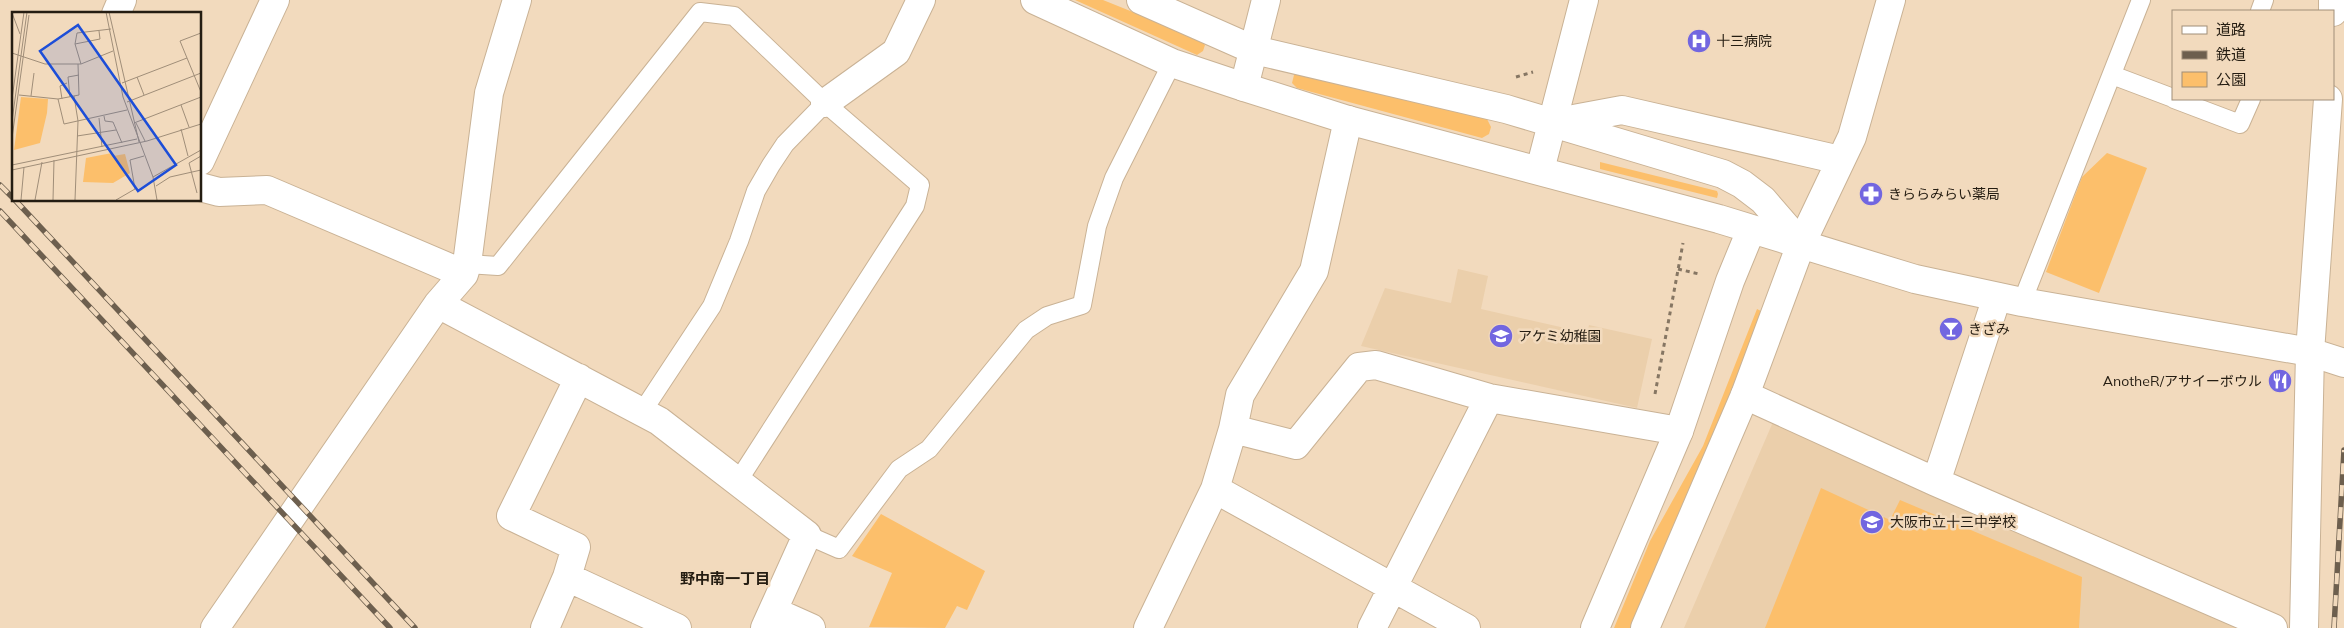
<svg xmlns="http://www.w3.org/2000/svg" width="2344" height="628" font-family="Mulish,'Noto Sans JP',sans-serif">
	<rect width="100%" height="100%" fill="#f2dabd"/>
	<path fill="#ebcfab" d="M1458,269L1488,276L1481,309L1587,333L1589,325L1652,339L1637,408L1361,346L1385,288L1451,303Z
		M1776,415L2251,628H1684Z"/>
	<path fill="#fcbf6b" d="M1075,0H1103L1200,39L1205,45L1203,51L1197,55Z
		M1304,71L1487,119L1491,127L1489,134L1482,138L1297,88L1292,83L1294,75Z
		M2107,153L2147,168L2099,293L2046,272L2082,177Z
		M1600,162L1717,191L1718,194L1717,198L1600,169Z
		M1757,309L1763,312L1703,461L1630,628H1614L1650,541L1703,446Z
		M1821,488L1890,520L1900,500L2082,577L2079,628H1765Z
		M881,514L985,571L967,610L957,606L945,628L869,627L892,573L852,556Z"/>
	<g fill="none" stroke-linecap="round" stroke-linejoin="round">
		<g stroke="#c9b295" stroke-width="20">
			<path id="lane" d="M2260,11L2264,0
				M2112,75L2173,98
				M2174,99L2240,124L2251,99
				M467,264L498,266L700,12L734,16L825,103L920,185L915,206L738,481
				M2022,302L2141,0
				M642,412L712,306L739,241L756,191L771,165L785,144L825,103
				M807,535L839,549L899,469L929,449L1026,330L1047,316L1082,305L1097,226L1114,178L1172,63"/>
		</g>
		<g stroke="#c9b295" stroke-width="30">
			<path id="street" d="M2333,12V0
				M116,14L122,0
				M1244,87L1266,0
				M825,103L896,52L921,0
				M1552,123L1622,110L1840,160
				M200,161L275,0
				M200,187L219,192L267,190L464,274
				M1801,244L1852,137L1891,0
				M438,304L659,421L807,535L765,628
				M579,378L511,516L576,547L567,577L677,628
				M1745,395L1936,482L2273,628
				M1233,429L1296,445L1359,367L1376,365L1489,398L1679,431
				M1936,482L1997,297
				M1215,489L1466,628
				M773,611L811,628
				M215,628L438,304L464,274L467,264L489,93L517,0
				M545,628L567,577
				M1148,628L1215,489L1233,429L1240,395L1314,271L1348,120
				M1372,628L1489,398
				M2304,628L2310,352L2328,99"/>
		</g>
		<g stroke="#c9b295" stroke-width="30">
			<path id="secondary" d="M1035,0L1172,63L1244,87L1348,120L1719,219L1915,279L2022,302L2310,352L2344,363
				M1141,0L1254,50L1506,109L1723,174L1742,184L1763,200L1801,244
				M1540,170L1584,0
				M1595,628L1679,431L1730,281L1751,230
				M1645,628L1745,395L1801,244"/>
		</g>
		<path stroke="#867663" stroke-width="3" stroke-dasharray="4 4" stroke-linecap="butt" d="M1516,77L1533,72
			M1678,269L1699,274
			M1655,394L1683,243"/>
		<use href="#lane" stroke="#fff" stroke-width="18"/>
		<use href="#street" stroke="#fff" stroke-width="28"/>
		<use href="#secondary" stroke="#fff" stroke-width="28"/>
		<g stroke="#6d5f4e" stroke-width="5.5">
			<path id="rail" d="M0,185L14,199
				M15,200L415,628
				M0,211L390,628
				M2334,628L2344,450"/>
		</g>
		<use href="#rail" stroke="#f2dabd" stroke-width="4" stroke-dasharray="11" stroke-linecap="butt"/>
	</g>
	<defs>
		<g id="hospital-disc" transform="scale(1.25)"><circle r="9.5" fill="#7266e0" stroke="#f2dabd"/><path d="M-5-5h3v3.5h4V-5h3V5h-3V1.5h-4V5h-3Z" fill="#fff"/></g>
		<g id="pharmacy-disc" transform="scale(1.25)"><circle r="9.5" fill="#7266e0" stroke="#f2dabd"/><path d="M-2-6h4v4h4v4h-4v4h-4v-4h-4v-4h4Z" fill="#fff"/></g>
		<g id="bar-disc" transform="scale(1.25)"><circle r="9.5" fill="#7266e0" stroke="#f2dabd"/><path d="M-6-5H6L.8 .8V4.5H3.5V6h-7V4.5H-.8V.8Z" fill="#fff"/></g>
		<g id="school-disc" transform="scale(1.25)"><circle r="9.5" fill="#7266e0" stroke="#f2dabd"/><path d="M0-5L7-2L0 1L-7-2ZM-4 1L0 2.5L4 1V4Q0 6-4 4Z" fill="#fff"/></g>
		<g id="restaurant-disc" transform="scale(1.25)"><circle r="9.5" fill="#7266e0" stroke="#f2dabd"/><path d="M-5-6h1v4h1v-4h1v4h1v-4h1v5L-1.5 .5V6h-2V.5L-5-1ZM5-6V6H3V1.5H1.5Q1.5-4 5-6Z" fill="#fff"/></g>
	</defs>
	<g fill-rule="evenodd">
		<use href="#hospital-disc" x="1699" y="41"/>
		<use href="#pharmacy-disc" x="1871" y="194"/>
		<use href="#bar-disc" x="1951" y="329"/>
		<use href="#school-disc" x="1501" y="336"/>
		<use href="#restaurant-disc" x="2280" y="381"/>
		<use href="#school-disc" x="1872" y="522"/>
	</g>
	<g text-anchor="middle" stroke-width="5" stroke-linejoin="round" paint-order="stroke">
		<g font-size="14" fill="#251d12" stroke="#f2dabd" text-anchor="start">
			<text x="1716" y="46">十三病院</text>
			<text x="1888" y="199">きららみらい薬局</text>
			<text x="1968" y="334">きざみ</text>
			<text x="1518" y="341">アケミ幼稚園</text>
			<text x="2262" y="386" text-anchor="end">AnotheR/アサイーボウル</text>
			<text x="1890" y="527">大阪市立十三中学校</text>
		</g>
		<g font-size="15" font-weight="bold" fill="#251d12" stroke="#f2dabd">
			<text x="725" y="584">野中南一丁目</text>
		</g>
	</g>
	<g transform="translate(12 12)">
		<rect width="189" height="189" fill="#f2dabd"/>
		<path d="M9,85L36,87L35,101L28,131L2,138ZM100,141L101,144L113,142L118,161L101,171L71,170L74,146Z" fill="#fcbf6b"/>
		<path fill="none" stroke="#a08e79" stroke-width="1" d="M94,0L111,85L141,165L145,188M97,0L127,130M0,1L8,22M189,21L168,29L189,80M63,32L88,27L87,19M0,41L33,52H69L101,39M69,52L63,32L65,21L99,17M125,65L132,83M110,71L175,46M7,83L46,87L67,83L66,52M19,84L22,61M62,84L66,109L63,188M58,85L56,65L67,63M0,87L12,0M46,87L52,112L115,98M50,87L48,74L55,71M115,90L189,61M169,93L177,115M92,104L93,109L101,110L110,131M87,106L90,135M0,109L15,0M122,111L189,85M124,111L133,129M169,117L176,144M65,124L104,118M0,126L17,3M0,153L125,127M0,158L135,129L189,112M141,165L189,138M144,174L158,165L189,158M185,181L177,151L189,144M9,188L12,155M23,188L30,150M41,188L42,148M104,188L123,177L118,148L132,144"/>
		<path fill="#1d4ed8" fill-opacity="0.15" stroke="#1d4ed8" stroke-width="2.5" d="M66,13L164,153L126,179L28,39Z"/>
		<rect width="189" height="189" fill="none" stroke="#251d12" stroke-width="2.5"/>
	</g>
	<rect x="2172" y="10" width="162" height="90" fill="#f2dabd" stroke="#a08e79"/>
	<rect x="2182" y="26" width="25" height="8" fill="#ffffff" stroke="#a08e79"/>
	<text x="2216" y="35" font-size="15" fill="#251d12">道路</text>
	<rect x="2182" y="51" width="25" height="8" fill="#6d5f4e" stroke="#a08e79"/>
	<text x="2216" y="60" font-size="15" fill="#251d12">鉄道</text>
	<rect x="2182" y="72" width="25" height="15" fill="#fcbf6b" stroke="#a08e79"/>
	<text x="2216" y="85" font-size="15" fill="#251d12">公園</text>
</svg>
